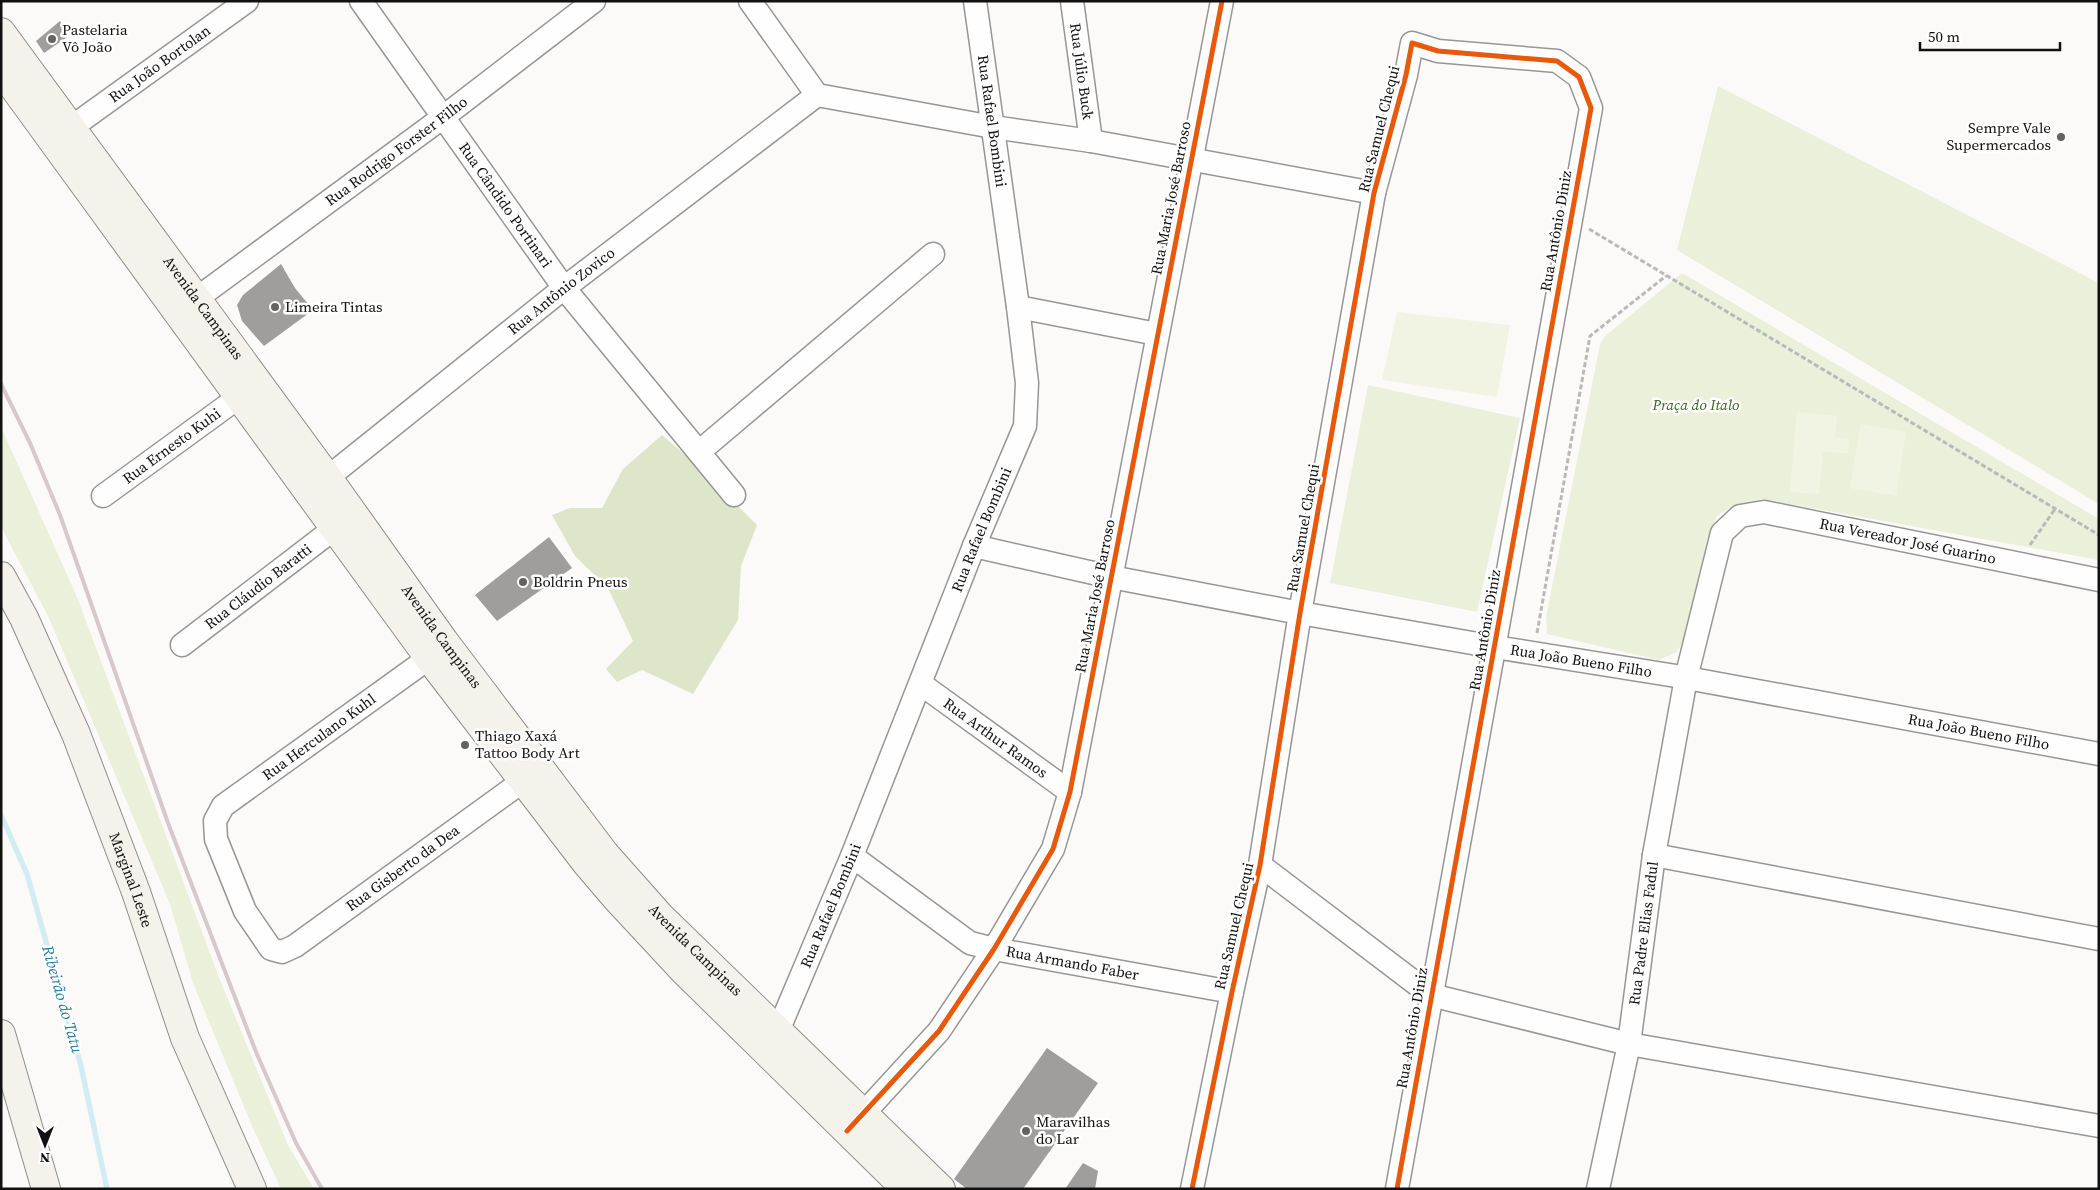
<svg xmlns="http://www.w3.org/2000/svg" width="2100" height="1190" font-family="'Source Serif 4',serif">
	<rect width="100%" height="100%" fill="#fcfaf8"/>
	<path fill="#eaf0da" d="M1718,86L2099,283V504L1677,250Z
		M1682,273L2099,519V560L1762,499L1736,504L1717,516L1707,540L1685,637L1677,652L1659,660L1547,634L1546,617L1600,344L1605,336Z
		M1368,385L1520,418L1477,612L1330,583Z
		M1,427L77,597L220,980L288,1145L314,1189H281L252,1126L193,983L170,904L48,616L1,527Z"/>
	<path fill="#dde6c9" d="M662,435L697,465L757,525L741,566L738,620L693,694L642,670L617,682L606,669L633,641L608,588L575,556L552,515L570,508H602L623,469Z"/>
	<path fill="#f2f4e3" d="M1397,312L1510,325L1497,397L1382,380Z
		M1797,412L1837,416L1835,437L1849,439L1848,453L1823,452L1819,494L1790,492Z
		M1861,424L1906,432L1896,496L1850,488Z"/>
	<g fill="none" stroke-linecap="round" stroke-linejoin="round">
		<path stroke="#d1edf3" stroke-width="5.5" d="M1,815L27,874L81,1066L107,1189"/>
	</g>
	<path fill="#a09e9d" d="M60,21L69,36L44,53L36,41Z
		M281,264L295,288L313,310L264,346L242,321L237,305L243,295Z
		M549,537L572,568L497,621L475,595Z
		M1047,1048L1098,1083L1023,1189H967L954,1179Z
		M1083,1163L1098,1171L1095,1189H1065Z"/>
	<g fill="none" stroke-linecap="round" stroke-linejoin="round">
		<g stroke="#979695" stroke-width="25">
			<g id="street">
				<path id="s1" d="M361,1L564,288L734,495"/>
				<path d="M750,1L817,95"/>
				<path id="s2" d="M1072,1L1091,141"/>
				<path d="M817,95L993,127L1091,141L1374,193"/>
				<path id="s3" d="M72,127L247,1"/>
				<path id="s4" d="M196,299L442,118L594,1"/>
				<path d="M1018,307L1157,334"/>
				<path d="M700,451L933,254"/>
				<path id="s5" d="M316,487L564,288L817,95"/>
				<path id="s6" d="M103,496L239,397"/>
				<path id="s7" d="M974,546L1111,577L1300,613L1495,647L1676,676L2099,754"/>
				<path id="s8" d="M182,645L335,528"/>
				<path id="s9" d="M429,658L223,806L215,821L216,839L245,911L271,949L282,952L295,946L523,781"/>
				<path id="s10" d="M921,684L1070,792"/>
				<path d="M1654,855L2099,939"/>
				<path id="s11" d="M852,856L970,943L994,949L1232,992"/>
				<path d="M1260,865L1431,995L1629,1044L2099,1126"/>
				<path id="s12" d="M778,1031L852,856L974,546L1025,426L1027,383L1018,307L975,1"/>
				<path d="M852,1126L939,1031L994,949L1053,849L1070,792L1222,1"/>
				<path d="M1192,1189L1232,992L1260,865L1300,613L1374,193L1406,75L1412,43L1438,51L1557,61L1579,77L1591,108L1397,1189"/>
				<path id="s13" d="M1598,1189L1629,1044L1654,855L1686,678L1722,533L1740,516L1764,512L2099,580"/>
			</g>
		</g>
		<g stroke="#8d8d8c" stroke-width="30">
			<g id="secondary">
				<path id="s14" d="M1,32L328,478L444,641L605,854L660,916L941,1189"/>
				<path d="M1,70L429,658L587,864L616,898L683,970L906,1189"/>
				<path id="s15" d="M1,576L24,618L76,734L136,892L185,1038L252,1189"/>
				<path d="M1,1034L46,1189"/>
			</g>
		</g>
		<path stroke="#b9b9b8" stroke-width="3" stroke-dasharray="5 2.5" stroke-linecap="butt" d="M1589,229L2099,535
			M2030,545L2055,509
			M1537,633L1590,336L1666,276"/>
		<use href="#street" stroke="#fffefe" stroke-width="22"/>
		<use href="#secondary" stroke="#f5f2ec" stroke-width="28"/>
		<path stroke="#d7c8cb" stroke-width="4" d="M1,384L30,443L60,515L168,823L256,1052L296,1143L322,1189"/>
		<g stroke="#fff" stroke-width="8">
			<path id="cycleway" d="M847,1131L939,1031L994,949L1053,849L1070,792L1222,1
				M1192,1189L1232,992L1260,865L1300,613L1374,193L1406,75L1412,43L1438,51L1557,61L1579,77L1591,108L1397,1189"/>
		</g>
		<use href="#cycleway" stroke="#e8590c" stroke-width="5"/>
	</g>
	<g fill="#636362" stroke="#fff" stroke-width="2">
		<circle cx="52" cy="39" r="5"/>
		<circle cx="2061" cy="137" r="5"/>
		<circle cx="275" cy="307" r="5"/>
		<circle cx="523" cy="582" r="5"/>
		<circle cx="465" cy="745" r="5"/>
		<circle cx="1026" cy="1131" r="5"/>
	</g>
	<g text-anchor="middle" stroke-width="5" stroke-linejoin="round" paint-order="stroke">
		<g font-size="15" fill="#111" stroke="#fff" text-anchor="start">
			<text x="62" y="35">Pastelaria<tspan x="62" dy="17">Vô João</tspan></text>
			<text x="2051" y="133" text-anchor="end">Sempre Vale<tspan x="2051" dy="17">Supermercados</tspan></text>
			<text x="285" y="312">Limeira Tintas</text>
			<text x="533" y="587">Boldrin Pneus</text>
			<text x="475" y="741">Thiago Xaxá<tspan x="475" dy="17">Tattoo Body Art</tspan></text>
			<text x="1036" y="1127">Maravilhas<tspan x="1036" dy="17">do Lar</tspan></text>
		</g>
		<g font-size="15" fill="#111" stroke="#fff">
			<text dy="5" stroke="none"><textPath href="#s3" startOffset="108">Rua João Bortolan</textPath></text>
			<text dy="5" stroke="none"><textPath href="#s2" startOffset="71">Rua Júlio Buck</textPath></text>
			<text transform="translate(992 121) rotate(82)" y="5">Rua Rafael Bombini</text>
			<text transform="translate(1379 129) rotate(-76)" y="5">Rua Samuel Chequi</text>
			<text dy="5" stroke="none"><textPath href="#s4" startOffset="249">Rua Rodrigo Forster Filho</textPath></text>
			<text transform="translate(1171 198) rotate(-79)" y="5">Rua Maria José Barroso</text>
			<text dy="5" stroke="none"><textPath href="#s1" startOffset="250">Rua Cândido Portinari</textPath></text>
			<text transform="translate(1556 231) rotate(-80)" y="5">Rua Antônio Diniz</text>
			<text dy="5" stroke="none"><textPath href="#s5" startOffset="314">Rua Antônio Zovico</textPath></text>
			<text dy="5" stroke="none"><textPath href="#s14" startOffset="342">Avenida Campinas</textPath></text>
			<text dy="5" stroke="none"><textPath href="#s6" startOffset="85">Rua Ernesto Kuhi</textPath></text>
			<text transform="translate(1303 528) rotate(-80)" y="5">Rua Samuel Chequi</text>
			<text dy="5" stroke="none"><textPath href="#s12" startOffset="541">Rua Rafael Bombini</textPath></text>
			<text dy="5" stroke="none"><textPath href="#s13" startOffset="864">Rua Vereador José Guarino</textPath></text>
			<text dy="5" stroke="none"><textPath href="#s8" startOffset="96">Rua Cláudio Baratti</textPath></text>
			<text transform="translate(1095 596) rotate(-79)" y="5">Rua Maria José Barroso</text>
			<text transform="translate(1485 630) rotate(-80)" y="5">Rua Antônio Diniz</text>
			<text dy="5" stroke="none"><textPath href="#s14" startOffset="748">Avenida Campinas</textPath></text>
			<text dy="5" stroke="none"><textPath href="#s7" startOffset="618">Rua João Bueno Filho</textPath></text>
			<text dy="5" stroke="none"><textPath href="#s7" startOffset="1022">Rua João Bueno Filho</textPath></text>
			<text transform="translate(319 737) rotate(-36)" y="5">Rua Herculano Kuhl</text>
			<text dy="5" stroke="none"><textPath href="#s10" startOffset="92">Rua Arthur Ramos</textPath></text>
			<text dy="5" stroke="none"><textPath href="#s9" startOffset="571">Rua Gisberto da Dea</textPath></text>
			<text dy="5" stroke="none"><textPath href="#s15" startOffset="331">Marginal Leste</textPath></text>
			<text dy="5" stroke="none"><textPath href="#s12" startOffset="136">Rua Rafael Bombini</textPath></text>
			<text transform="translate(1234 926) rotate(-77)" y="5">Rua Samuel Chequi</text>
			<text dy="5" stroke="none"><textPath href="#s13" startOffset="260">Rua Padre Elias Fadul</textPath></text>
			<text dy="5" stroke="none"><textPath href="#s14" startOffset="1152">Avenida Campinas</textPath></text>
			<text dy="5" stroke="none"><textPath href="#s11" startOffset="251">Rua Armando Faber</textPath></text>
			<text transform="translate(1412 1028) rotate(-80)" y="5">Rua Antônio Diniz</text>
		</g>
		<g font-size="15" font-style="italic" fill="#3e6426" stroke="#fff">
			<text x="1696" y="410">Praça do Italo</text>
		</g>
		<g font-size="16" font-style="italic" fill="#247c99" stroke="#fff">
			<text transform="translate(63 999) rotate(74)" y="6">Ribeirão do Tatu</text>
		</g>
	</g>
	<rect width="2100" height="1190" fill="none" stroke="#111111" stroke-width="5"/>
	<g transform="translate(45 1145) rotate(180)" stroke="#ffffff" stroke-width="4" paint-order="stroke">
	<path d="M0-4L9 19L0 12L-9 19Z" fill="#111111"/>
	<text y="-8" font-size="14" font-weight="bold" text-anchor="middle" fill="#111111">N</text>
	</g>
	<path d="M1920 42v8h140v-8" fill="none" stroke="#111111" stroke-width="2.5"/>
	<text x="1928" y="42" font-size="15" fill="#111111" stroke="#ffffff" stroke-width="4" paint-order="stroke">50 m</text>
</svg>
